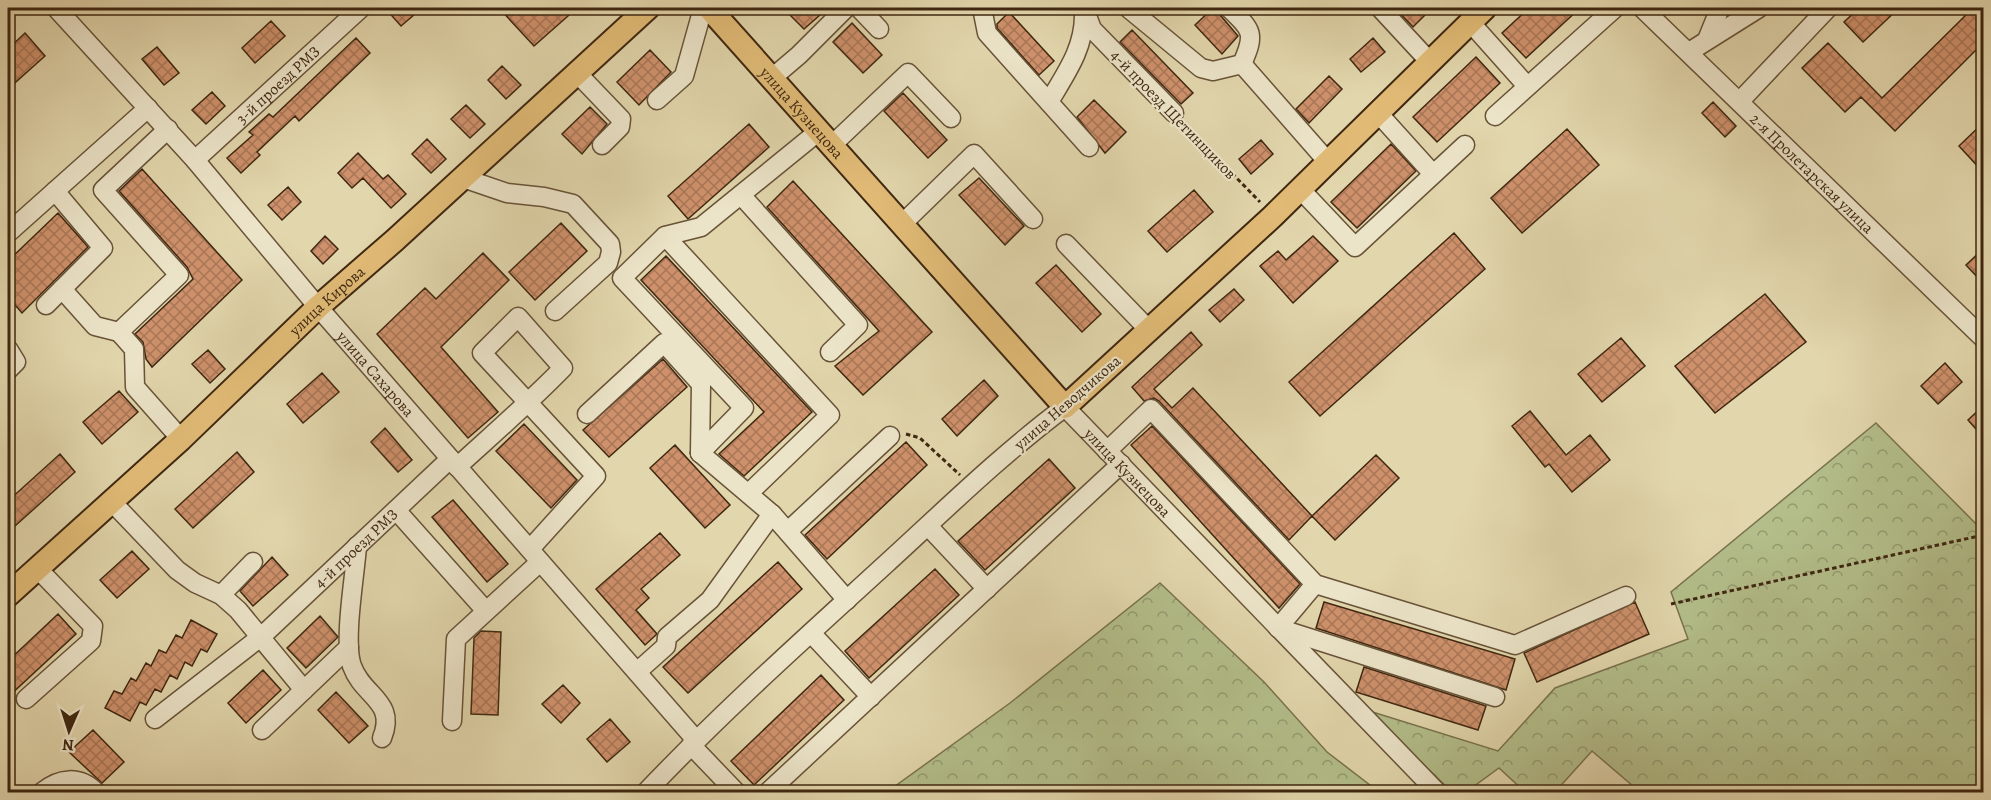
<svg xmlns="http://www.w3.org/2000/svg" width="1991" height="800" font-family="Alegreya,serif">
	<defs>
		<pattern id="forest-crowns" width="20" height="18" patternUnits="userSpaceOnUse" patternTransform="scale(1.5)"><rect width="20" height="18" fill="#b3be8a"/><path d="M2 6a3 3 0 1 1 6 0M12 15a3 3 0 1 1 6 0" fill="none" stroke="#939a6f"/></pattern>
		<pattern id="building-cross-hatch" width="8" height="8" patternUnits="userSpaceOnUse" patternTransform="scale(1.5)"><rect width="8" height="8" fill="#ce916b"/><path d="M0 0l8 8M0 8l8-8" fill="none" stroke="#a97657"/></pattern>
	</defs>
	<rect width="100%" height="100%" fill="#e2d6ac"/>
	<filter id="stains"><feTurbulence type="fractalNoise" baseFrequency=".00333" numOctaves="4"/><feColorMatrix values="0 0 0 0 .2 0 0 0 0 .09 0 0 0 0 .02 0 0 0 .5 -.17"/></filter>
	<radialGradient id="worn" r=".72"><stop offset=".6" stop-color="#630" stop-opacity="0"/><stop offset="1" stop-color="#630" stop-opacity=".3"/></radialGradient>
	<path fill="url(#forest-crowns)" stroke="#79724e" stroke-width="1.5" d="M1876,423L1983,531V792H1640L1592,751L1555,792H1525L1499,768L1466,792H1452L1366,710L1498,751L1555,688L1688,639L1671,592Z
		M1160,583L1264,682L1327,752L1379,792H887L1010,703Z"/>
	<path fill="url(#building-cross-hatch)" stroke="#3f2711" stroke-width="1.5" d="M385,8H422L401,26Z
		M499,8H577L534,46Z
		M783,8H828L804,29Z
		M1213,8H1218L1221,16L1238,36L1222,54L1195,25Z
		M1395,8H1432L1413,27Z
		M1529,8H1580L1526,58L1502,33Z
		M1859,8H1899L1863,42L1844,22Z
		M1972,9L1983,20V43L1895,131L1861,97L1845,112L1802,68L1828,43L1882,98Z
		M1009,12L1054,61L1039,75L997,28V24Z
		M271,21L285,36L255,63L242,48Z
		M852,23L882,55L863,73L833,42Z
		M1132,30L1193,93L1181,104L1120,42Z
		M25,33L45,56L8,89V49Z
		M356,38L370,53L299,121L295,116L257,152L260,155L241,173L227,158L253,135L249,132L269,114L273,117Z
		M1373,38L1385,52L1361,72L1350,59Z
		M157,47L179,73L164,85L142,59Z
		M650,50L671,72L639,105L617,82Z
		M1476,57L1500,83L1437,142L1413,117Z
		M502,66L521,85L506,99L488,80Z
		M1329,76L1342,89L1309,123L1296,109Z
		M212,92L225,106L206,124L192,110Z
		M903,93L947,140L928,158L884,111Z
		M1094,100L1126,132L1105,153L1077,117Z
		M1713,102L1736,126L1725,137L1702,113Z
		M466,105L485,124L470,138L451,119Z
		M590,107L607,124L582,154L562,134Z
		M1983,123V172L1959,146Z
		M749,124L769,147L688,219L668,196Z
		M1567,129L1599,165L1522,233L1491,198Z
		M427,139L446,159L431,173L412,154Z
		M1261,140L1273,154L1251,174L1239,159Z
		M1391,144L1416,171L1357,228L1331,202Z
		M358,153L383,179L388,175L406,194L391,208L363,178L352,188L338,173Z
		M142,169L242,280L152,367L146,359L143,342L135,334L193,279L187,267L119,191Z
		M979,178L1024,226L1005,245L959,195Z
		M793,181L932,332L863,395L835,366L879,331L767,207Z
		M288,187L301,202L282,220L268,205Z
		M1194,190L1213,212L1167,252L1148,231Z
		M58,213L88,247L22,313L8,297V261Z
		M561,223L587,251L535,300L509,272Z
		M1454,233L1485,269L1320,416L1289,382Z
		M325,236L338,249L323,264L311,251Z
		M1313,236L1338,261L1293,303L1260,266L1278,251L1286,260Z
		M1983,249V283L1966,265Z
		M483,253L509,280L441,347L498,412L468,438L377,334L425,288L436,299Z
		M666,256L812,412L744,476L719,454L764,412L641,280Z
		M1056,265L1101,314L1082,332L1036,283Z
		M1234,289L1244,300L1220,322L1209,310Z
		M1765,294L1806,342L1715,413L1675,366Z
		M1191,332L1202,345L1154,389L1172,408L1193,388L1312,516L1289,540L1159,401L1154,398L1144,401L1132,387Z
		M1621,338L1645,366L1602,402L1578,374Z
		M208,350L225,369L210,383L192,364Z
		M663,359L687,387L609,457L583,430Z
		M1945,363L1962,382L1938,404L1921,386Z
		M322,373L339,392L303,423L287,404Z
		M984,380L998,396L957,436L942,419Z
		M119,391L138,412L102,444L83,422Z
		M1983,406V437L1968,420Z
		M1530,411L1566,455L1590,435L1610,460L1572,492L1549,464L1545,467L1512,426Z
		M524,424L577,480L551,508L496,451Z
		M1152,426L1300,584L1279,608L1131,445Z
		M385,428L412,460L398,472L371,442Z
		M906,442L927,465L827,559L805,535Z
		M675,445L730,505L705,528L650,468Z
		M237,452L254,472L193,528L175,509Z
		M60,454L75,472L15,526L8,518V501Z
		M1376,455L1399,478L1335,540L1312,516Z
		M1049,459L1075,488L985,570L958,541Z
		M453,500L508,564L487,582L432,517Z
		M660,533L680,555L641,589L649,598L636,610L657,634L645,645L596,589Z
		M132,551L149,569L117,598L100,580Z
		M272,557L288,575L253,606L240,591Z
		M778,562L802,589L688,693L663,667Z
		M935,569L959,595L869,678L845,651Z
		M1324,602L1515,659L1506,690L1316,628Z
		M1635,602L1649,634L1537,682L1524,653Z
		M58,614L76,634L8,697V661Z
		M320,616L338,637L306,668L287,648Z
		M191,620L217,634L207,652L201,649L192,666L185,662L177,679L170,675L161,692L155,689L146,705L140,702L130,721L105,708L114,691L122,694L131,678L136,681L146,663L151,666L159,650L166,653L176,635L182,638Z
		M481,631L501,632L498,715L471,714L474,638Z
		M1364,667L1486,706L1478,730L1356,692Z
		M263,670L281,690L246,723L228,703Z
		M821,675L844,700L754,785L731,761Z
		M563,685L580,703L561,723L542,704Z
		M336,692L368,726L349,743L318,710Z
		M610,719L630,742L607,762L587,739Z
		M93,730L124,762L102,783L69,752Z"/>
	<g fill="none" stroke-linecap="round" stroke-linejoin="round">
		<g stroke="#685338" stroke-width="21">
			<g id="minor">
				<path id="s1" d="M56,8L195,160L318,307L696,740"/>
				<path d="M859,8L879,29"/>
				<path d="M982,8L987,33L1089,147"/>
				<path d="M1084,8L1092,29L1174,113"/>
				<path d="M1128,8L1201,68L1213,71L1242,64L1328,162"/>
				<path d="M1229,8C1252,30 1256,33 1242,64"/>
				<path d="M1380,8L1430,62"/>
				<path id="s2" d="M1642,8L1984,339"/>
				<path d="M1470,22L1527,86"/>
				<path d="M1707,40L1720,8"/>
				<path d="M1689,52L1759,8"/>
				<path d="M576,72L621,119L620,127L602,145"/>
				<path d="M772,78L799,55L846,8"/>
				<path d="M657,100L684,76L703,8"/>
				<path d="M1740,101L1828,8"/>
				<path d="M1049,102C1066,73 1084,49 1084,15"/>
				<path d="M1378,113L1433,174"/>
				<path d="M1495,116L1615,8"/>
				<path d="M168,129L103,190L179,275L119,332L134,349L135,387L181,439"/>
				<path d="M832,145L908,73L951,118"/>
				<path id="s3" d="M195,160L361,8"/>
				<path d="M463,178L507,193L544,197L573,204L610,244L611,252L608,263L555,311"/>
				<path d="M1301,190L1355,247L1465,145"/>
				<path d="M741,195L858,325L830,352"/>
				<path d="M902,224L974,154L1033,219"/>
				<path d="M8,233L148,108"/>
				<path d="M665,236L701,227L819,131"/>
				<path d="M1066,244L1149,330"/>
				<path d="M62,289L95,326L119,332"/>
				<path d="M46,305L103,248L55,191"/>
				<path d="M8,349L16,362L8,370"/>
				<path d="M587,414L664,343L701,384L700,453"/>
				<path d="M1107,451L1151,409L1315,584L1515,645L1626,596"/>
				<path d="M700,453L744,408L622,278L665,236L830,415L749,493"/>
				<path d="M700,453L772,514L847,600"/>
				<path d="M457,467C492,435 529,403 563,368L518,317L482,353L596,476L530,549"/>
				<path d="M112,502L177,570L195,583L221,595L238,610L304,690"/>
				<path d="M396,510L486,611"/>
				<path d="M928,526L987,589"/>
				<path d="M788,531L890,436"/>
				<path d="M357,546C355,576 343,641 352,666C363,697 397,701 382,738"/>
				<path d="M1315,584L1278,628L1495,697"/>
				<path d="M221,595L253,562"/>
				<path d="M811,633L871,697"/>
				<path d="M638,671L666,646L667,637L710,600L772,514"/>
				<path d="M26,699L91,641L93,626L37,568"/>
				<path id="s4" d="M155,719L262,636L450,459"/>
				<path d="M452,721L456,639L540,562"/>
				<path d="M262,730L349,647"/>
				<path d="M691,745L736,792"/>
				<path d="M42,792C59,778 79,775 96,792"/>
				<path id="s5" d="M646,792C722,712 805,638 887,563C945,510 1002,454 1065,407L1437,792"/>
				<path d="M768,792L1121,464"/>
			</g>
		</g>
		<g stroke="#3f2711" stroke-width="26">
			<g id="major">
				<path id="s6" d="M709,8L1065,407L1273,216L1485,8"/>
				<path id="s7" d="M8,595L181,439L318,307L395,240L648,8"/>
			</g>
		</g>
		<path stroke="#3f2711" stroke-width="3" stroke-dasharray="4.5 3" stroke-linecap="butt" d="M1185,125L1260,202
			M906,434L920,438L960,475
			M1671,604L1979,536L1984,533"/>
		<use href="#minor" stroke="#ece4c9" stroke-width="18"/>
		<use href="#major" stroke="#e1bb76" stroke-width="22"/>
	</g>
	<g text-anchor="middle" stroke-width="4.5" stroke-linejoin="round" paint-order="stroke">
		<g font-size="16" fill="#3f2711" stroke="#ece4c9">
			<text dy="6" stroke="none"><textPath href="#s3" startOffset="112">3-й проезд РМЗ</textPath></text>
			<text dy="6" stroke="none"><textPath href="#s6" startOffset="140">улица Кузнецова</textPath></text>
			<text transform="translate(1174 114) rotate(46)" y="6">4-й проезд Щетинщиков</text>
			<text dy="6" stroke="none"><textPath href="#s2" startOffset="237">2-я Пролетарская улица</textPath></text>
			<text dy="6" stroke="none"><textPath href="#s7" startOffset="434">улица Кирова</textPath></text>
			<text dy="6" stroke="none"><textPath href="#s1" startOffset="486">улица Сахарова</textPath></text>
			<text transform="translate(1067 402) rotate(-41)" y="6">улица Неводчикова</text>
			<text dy="6" stroke="none"><textPath href="#s5" startOffset="660">улица Кузнецова</textPath></text>
			<text dy="6" stroke="none"><textPath href="#s4" startOffset="264">4-й проезд РМЗ</textPath></text>
		</g>
	</g>
	<rect width="1991" height="800" fill="none" stroke="#e2d6ac" stroke-width="30"/>
	<rect x="9" y="9" width="1973" height="782" fill="none" stroke="#3f2711" stroke-width="3"/>
	<rect x="15" y="15" width="1961" height="770" fill="none" stroke="#3f2711" stroke-width="1.5"/>
	<g transform="translate(69 731) rotate(183)" stroke="#ece4c9" stroke-width="4.5" paint-order="stroke">
	<path d="M0-4.5L10 22L0 15L-10 22Z" fill="#3f2711"/>
	<text y="-9" font-size="16" font-weight="bold" text-anchor="middle" fill="#3f2711">N</text>
	</g>
	<rect width="100%" height="100%" filter="url(#stains)"/>
	<rect width="100%" height="100%" fill="url(#worn)"/>
</svg>
